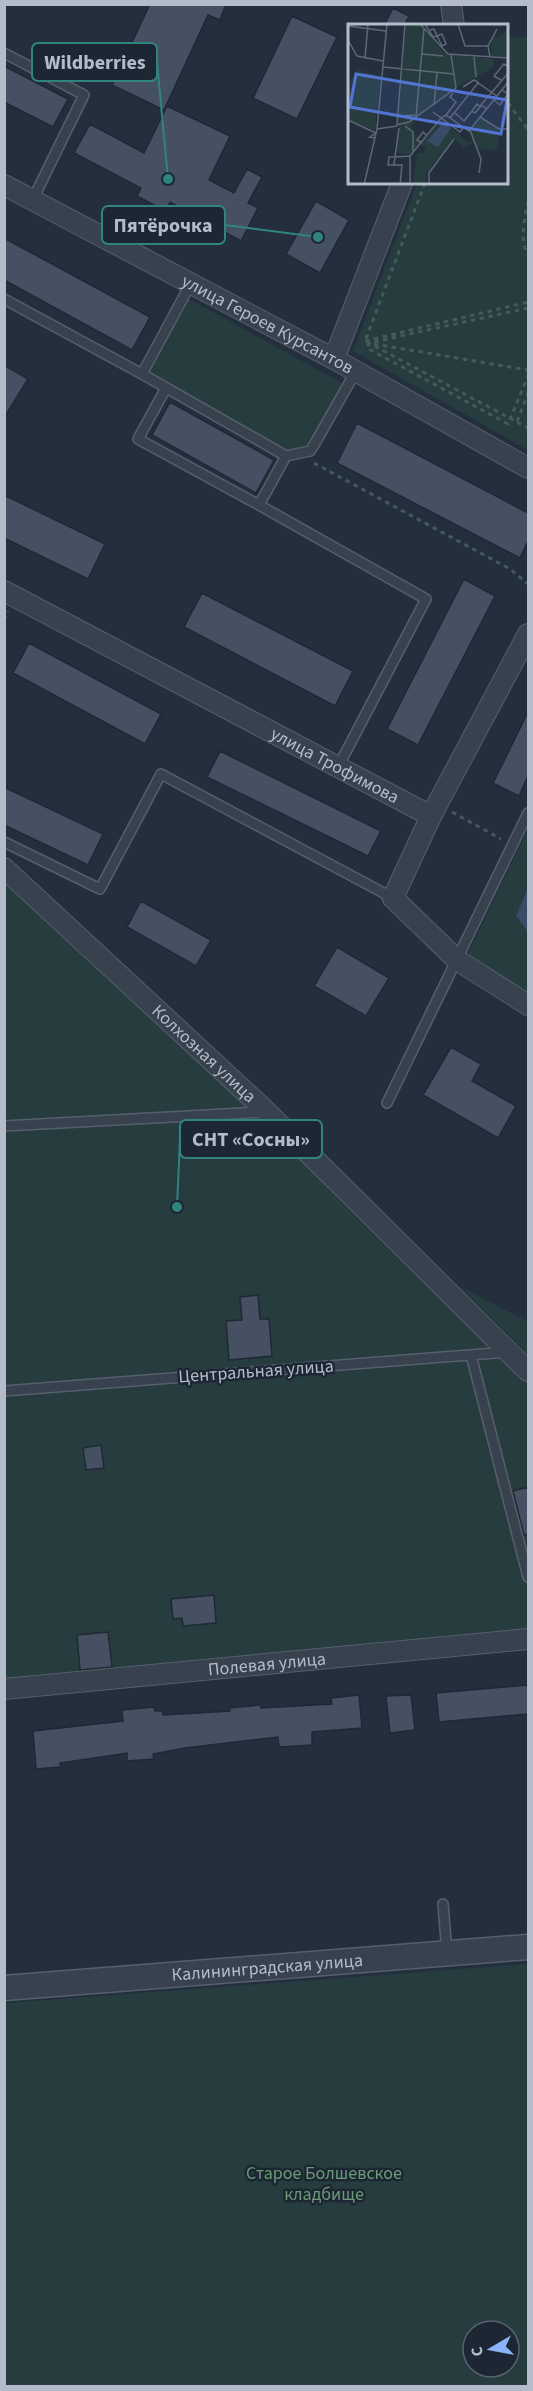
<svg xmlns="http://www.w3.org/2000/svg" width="533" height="2391" font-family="'Source Sans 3',sans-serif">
	<rect width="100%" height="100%" fill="#242f3e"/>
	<path fill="#263c3f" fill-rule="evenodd" d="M528,37V450L353,351L417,183H508V38Z
		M187,298L344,384L307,448L287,453L147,373Z
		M528,829V994L465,960Z
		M4,877C184,1040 356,1212 528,1383V1634L5,1683Z
		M461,1287L528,1322V1355Z
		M528,1964V2386H5V2003ZM473,2331H509V2367H473Z"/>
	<path fill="#394c67" d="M528,888V932L516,916Z"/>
	<path fill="#455162" stroke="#1f2835" stroke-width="1.5" d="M150,4H226L220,20L208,15L164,110L112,85Z
		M393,8L409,16L404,26H384Z
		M292,16L337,37L297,119L253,98Z
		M4,66L68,99L53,127L4,102Z
		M167,106L230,136L209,180L234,193L247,169L262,177L248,203L258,208L241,241L170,202L165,211L137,196L141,188L74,153L90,124L144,153Z
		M316,201L349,220L320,273L286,254Z
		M4,238L150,317L132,350L4,280Z
		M4,365L28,379L4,418Z
		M170,402L274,460L256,493L152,435Z
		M357,423L528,513V541L520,558L337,463Z
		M4,495L105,544L88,579L4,538Z
		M464,579L495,596L418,745L387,729Z
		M202,593L353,671L335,706L184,627Z
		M29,643L161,714L145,744L13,673Z
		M528,712V776L519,796L493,783Z
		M220,751L381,831L368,856L207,777Z
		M4,787L103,834L88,865L4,825Z
		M141,901L211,940L196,966L127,927Z
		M337,947L389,978L366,1016L314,986Z
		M451,1047L481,1064L472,1081L516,1106L498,1138L423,1095Z
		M258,1295L260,1319H269L272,1356L229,1360L226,1321L242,1320L240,1297Z
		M101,1445L104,1468L86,1470L83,1448Z
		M528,1487V1534L524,1535L513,1491Z
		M214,1595L216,1623L183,1626L182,1618L173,1619L171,1599Z
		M108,1632L112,1667L80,1670L77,1635Z
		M528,1685V1714L439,1722L436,1693Z
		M359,1695L362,1728L312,1732V1745L279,1747L278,1737L185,1748L153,1754L154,1759L127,1761V1753L60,1763L61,1767L36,1769L33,1731L123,1721L122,1710L154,1707L155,1711H163V1715L230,1711L229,1708L260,1705L261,1708L332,1704L331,1698Z
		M411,1695L415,1730L390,1733L386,1696Z"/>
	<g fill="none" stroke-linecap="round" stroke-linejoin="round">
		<g stroke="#565f6c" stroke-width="12">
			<path id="service" d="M4,53L84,95L33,199
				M4,299L142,374L191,283
				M142,374L286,456L259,505L138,439L166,388
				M286,456L310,451L314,445L356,371
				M259,505L426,599L338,767
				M4,842L100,889L161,774L393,898
				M387,1103L528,813
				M4,1126L263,1112
				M471,1355L528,1577
				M4,1391L508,1352
				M443,1904L447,1953"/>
		</g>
		<g stroke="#565f6c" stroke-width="22">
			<g id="minor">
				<path d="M451,4L454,26"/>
				<path id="s1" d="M4,185L334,359L528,468"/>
				<path d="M334,359L402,183"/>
				<path id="s2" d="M4,591L431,816L393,898L457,960L528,1005"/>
				<path d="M431,816L528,634"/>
				<path id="s3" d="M4,868L266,1111L528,1371"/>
				<path id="s4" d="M4,1689L528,1639"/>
			</g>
		</g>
		<g stroke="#565f6c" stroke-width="27">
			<g id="tertiary">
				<path id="s5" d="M4,1988L528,1947"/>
			</g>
		</g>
		<path stroke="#44595c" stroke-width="3" stroke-dasharray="4.5 4.5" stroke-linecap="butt" d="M508,103L528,130
			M425,183L365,341L517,422L528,393
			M528,201C525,217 519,240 528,255
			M528,308L369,343L367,348L508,424L528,376
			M365,341L528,302
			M374,344L528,370
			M517,422L528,428
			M314,463L510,569L528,584
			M4,620L8,611
			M452,812L501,839"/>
		<use href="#service" stroke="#38414e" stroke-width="9"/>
		<use href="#minor" stroke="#38414e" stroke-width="20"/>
		<use href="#tertiary" stroke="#38414e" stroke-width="24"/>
	</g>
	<g text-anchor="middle" stroke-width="5" stroke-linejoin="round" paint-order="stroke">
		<g font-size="18" fill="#b4bcc9" stroke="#1d2633">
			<text dy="6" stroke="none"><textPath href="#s1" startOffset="298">улица Героев Курсантов</textPath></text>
			<text dy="6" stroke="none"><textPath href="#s2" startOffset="374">улица Трофимова</textPath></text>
			<text dy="6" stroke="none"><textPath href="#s3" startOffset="273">Колхозная улица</textPath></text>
			<text transform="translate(256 1371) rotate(-4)" y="6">Центральная улица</text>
			<text dy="6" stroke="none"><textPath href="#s4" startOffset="264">Полевая улица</textPath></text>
			<text dy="6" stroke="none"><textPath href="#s5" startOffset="264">Калининградская улица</textPath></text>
		</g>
		<g font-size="18" fill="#6b9a76" stroke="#1d2633">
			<text x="324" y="2179">Старое Болшевское<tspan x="324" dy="21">кладбище</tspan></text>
		</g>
	</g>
	<g transform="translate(348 24)">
		<rect width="160" height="160" fill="#242f3e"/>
		<path d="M58,0H71L96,29L145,35L146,43L107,64L60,98L50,101ZM160,3V33L143,32L144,14L154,11ZM10,46L33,52L27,107L0,95V58ZM72,91L63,103L73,119L62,131L47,128L51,103ZM93,95L120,118L124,117L123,107L133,95L151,106L149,126L132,125L125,118L116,124L106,114L78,150L77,160H65L69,129L75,130L78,122H72Z" fill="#263c3f"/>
		<path d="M95,99L103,104L90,123L79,117Z" fill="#394c67"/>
		<path fill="none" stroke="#5e6776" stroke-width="1.5" d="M72,0L100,30L161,34M77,0L85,13L89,12L86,5L82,6M110,0L117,22H140L142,33M0,2L38,7M0,16L9,32L35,37M94,22L98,20L94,10L89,12L94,22V23M140,22L149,5M74,30L95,32M126,33L128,53M17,34L20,0M35,43L106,50M153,56L146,52L156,40L161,43M115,63L126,56L131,59M146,76L152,81L160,70L154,66M86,81L89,49M132,83L129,80L124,87L127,89L132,83L133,81M139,85L133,81L161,48M85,88L112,108L115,104M107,89L116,97L124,87M98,91L108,78L102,73L105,69M50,92L68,91M68,93L76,5M132,93L151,105H161M102,94L121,107L161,57M0,96L28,109L22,113L27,114M49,101L61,98L108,64L103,31M49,101L57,0M57,102L65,108V127M29,105L49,102M122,106L133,135L131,149M74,119L69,116L75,108L79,112M62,132L93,94L98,91L102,94L130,59L149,72M46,133H41L40,141H46M47,133L51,104M16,161L29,105L39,0M52,161L54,141H46L47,133L62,132V161M81,161V149L106,115"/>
		<path fill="#5274d3" fill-opacity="0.15" stroke="#5274d3" stroke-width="3" d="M8,50L159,76L153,110L2,83Z"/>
		<rect width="160" height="160" fill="none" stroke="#b4bcc9" stroke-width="3"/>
	</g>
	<path fill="none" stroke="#308480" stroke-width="2" d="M168 179L157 62M318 237L225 225M177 1207L180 1139"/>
	<g fill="#308480" stroke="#1d2633" stroke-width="2">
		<circle cx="168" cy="179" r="6"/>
		<circle cx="318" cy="237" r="6"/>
		<circle cx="177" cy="1207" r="6"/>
	</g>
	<g fill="#1d2633" stroke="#308480" stroke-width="2">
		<rect x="32" y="43" width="125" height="38" rx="6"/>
		<rect x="102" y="206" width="123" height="38" rx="6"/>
		<rect x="180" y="1120" width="142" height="38" rx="6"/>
	</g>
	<g font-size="20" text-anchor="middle" font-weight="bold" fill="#b4bcc9">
		<text x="95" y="69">Wildberries</text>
		<text x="163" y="232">Пятёрочка</text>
		<text x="251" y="1146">СНТ «Сосны»</text>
	</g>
	<rect width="533" height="2391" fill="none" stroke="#b4bcc9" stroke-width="12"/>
	<g transform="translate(491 2349) rotate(260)"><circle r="28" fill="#1d2633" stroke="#59626f" stroke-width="1.5"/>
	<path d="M0-4.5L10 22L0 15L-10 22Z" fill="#8ab4f8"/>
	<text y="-9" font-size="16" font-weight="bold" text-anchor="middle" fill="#b4bcc9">С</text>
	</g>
</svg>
